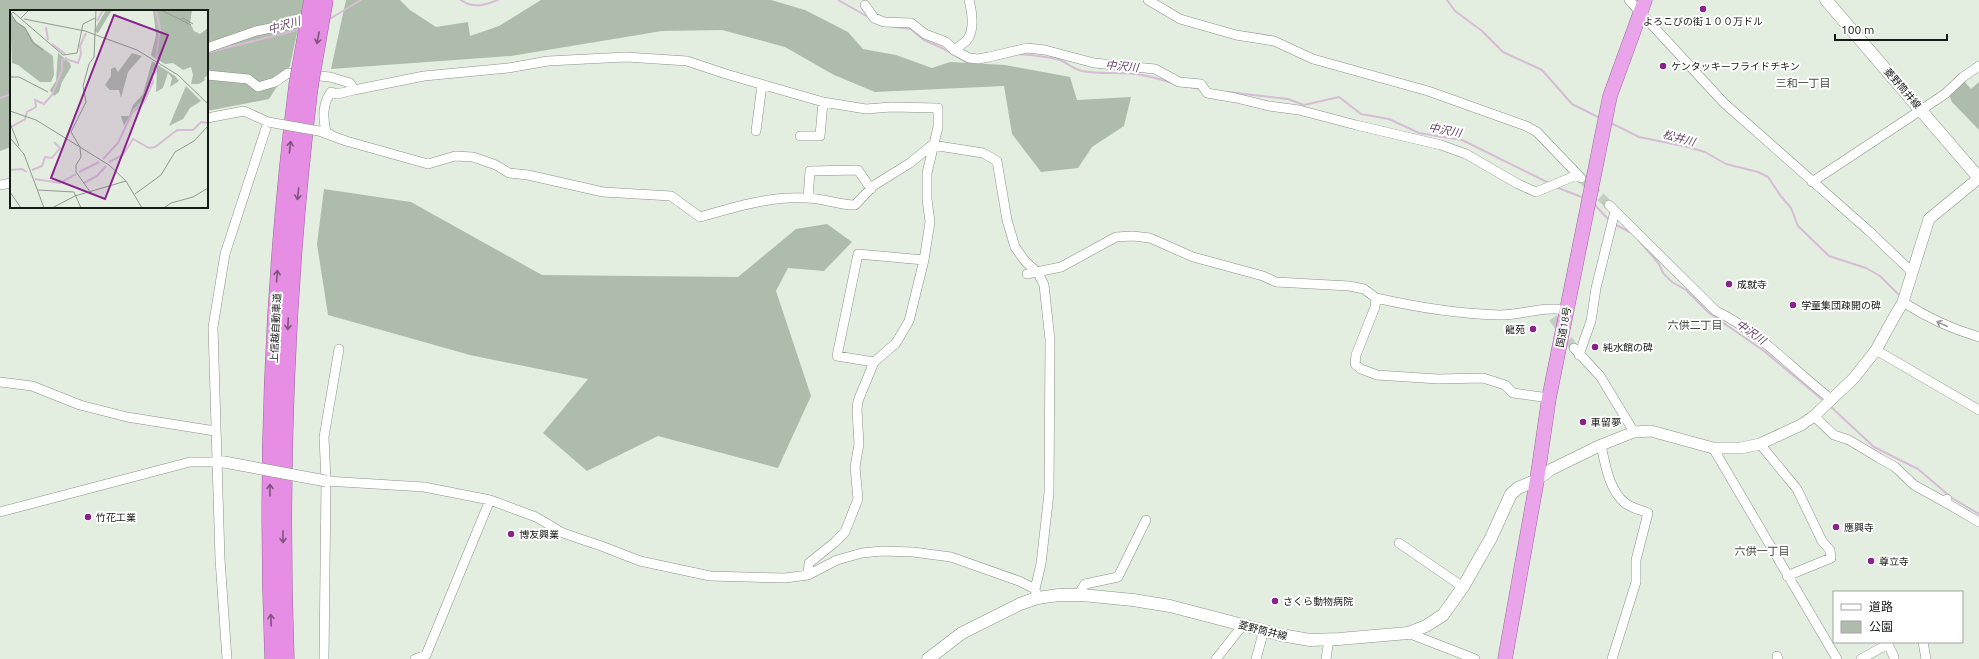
<svg xmlns="http://www.w3.org/2000/svg" width="1979" height="659" font-family="Ubuntu,'Noto Sans JP',sans-serif">
	<rect width="100%" height="100%" fill="#e3eee1"/>
	<path fill="#aebdab" d="M0,0H304L290,66L269,99L207,111V11H11V147L0,151Z
		M346,0H400L410,10L436,27L468,22L470,36L499,26L541,0H771L805,10L848,32L863,49L896,55L932,68L950,62L1005,65L1070,77L1077,100L1131,97L1124,126L1092,147L1078,168L1041,172L1012,134L1004,86L875,92L834,75L785,47L722,30L662,31L511,56L331,69Z
		M1964,81L1971,89L1979,82V130L1952,102L1949,95Z
		M324,189L411,202L542,275L738,277L796,229L827,224L852,242L824,271L788,268L776,291L811,396L778,468L658,436L587,471L543,433L588,379L470,355L328,315L317,244Z"/>
	<g fill="none" stroke-linecap="round" stroke-linejoin="round">
		<path stroke="#d7bcd6" stroke-width="2" d="M461,0C473,9 485,5 498,0
			M838,0L870,18
			M1447,0L1455,11L1482,31L1503,52L1542,70L1572,104L1600,118
			M328,20L361,0
			M889,26L911,29L924,40L942,48L966,62H970
			M210,52L301,29
			M1017,54C1032,55 1046,56 1060,60C1067,63 1074,69 1082,71C1101,75 1123,71 1142,75C1163,79 1179,87 1202,89
			M1228,92L1288,99L1304,105L1339,97L1361,114L1389,119L1419,133L1462,140L1549,183
			M0,98L11,94
			M1611,123L1639,137L1688,147L1705,152L1726,164L1758,172L1768,177L1780,195L1791,208L1798,226L1829,256L1866,268L1880,276L1899,295
			M1556,187L1584,198
			M1594,204L1609,220
			M1614,224L1630,232
			M1636,237L1659,264L1663,273L1672,282L1686,290L1709,313L1764,351L1824,401
			M1830,406L1874,447L1918,469L1952,498L1979,514"/>
		<path stroke="#c4cec3" stroke-width="9" stroke-dasharray="9 4.5" stroke-linecap="butt" d="M1581,178L1609,205
			M1553,318L1578,354"/>
		<g stroke="#899387" stroke-width="10">
			<path id="minor" d="M1148,0L1180,19L1236,35L1274,41L1313,59L1428,91L1526,126L1537,132L1581,178
				M1629,0L1724,103L1869,231L1912,272
				M865,5L874,18L884,22L911,23L925,34L946,42L954,50L969,58L978,59L989,57L1027,48L1045,50L1094,63L1155,69L1179,82L1201,84L1207,93L1236,98L1269,106L1299,110L1356,125L1441,145L1466,154L1518,184L1536,192L1577,175
				M207,48L256,31L296,23
				M954,50C958,47 963,44 967,40C975,30 972,12 969,0
				M207,75L248,79L258,87L275,82L288,73L330,77L350,83L354,90L424,76L508,68L548,61L626,57L687,61L726,74L823,102L866,109L891,107L938,108V127L927,173V199L930,222L924,260L909,321L896,343L874,362L858,401L857,410L859,444L855,467L858,499L845,532L834,543L809,563L808,575
				M207,118L244,111L268,122L225,254L213,327L220,559L227,659
				M319,131L346,141L428,164L455,156L473,157L496,165L509,173L528,175L603,192L671,196L700,217C735,207 770,196 806,198C823,198 838,205 855,205L873,186L910,163L932,145L983,153L997,161L1007,220L1015,247L1025,261L1038,273L1044,285L1050,340L1049,493L1041,564L1035,589L1037,598
				M756,131L762,85
				M330,134L326,132C323,117 322,105 331,92L337,94L354,90
				M800,136H820L823,102
				M1812,182L1945,94L1963,77L1979,66
				M0,185L11,183
				M808,198L810,171L858,170L871,189
				M1609,205L1716,311C1760,332 1793,370 1831,399
				M1027,274L1061,267L1116,237L1133,236L1150,238L1193,257L1263,276L1276,282L1349,286L1364,289L1376,298L1375,307L1356,355L1355,364L1361,369L1377,375L1438,379L1483,378L1505,385L1513,393L1549,398
				M1376,298C1416,307 1458,314 1499,315C1522,315 1543,306 1566,310
				M1903,302C1926,317 1952,329 1979,337
				M1574,348L1600,376L1634,432
				M1876,350L1979,410
				M1579,355L1591,321L1596,288L1615,211
				M874,362L837,356L858,254L924,260
				M0,382L32,386L80,405L127,417L215,431
				M1814,416L1834,435L1849,440L1879,458L1895,467L1914,485L1943,501L1947,499
				M1760,444L1797,489L1822,541L1830,550L1831,558L1787,576
				M1601,445C1605,464 1609,490 1625,503C1631,508 1641,510 1648,513L1636,560V582L1612,659
				M1713,448L1837,659
				M326,481L424,487L490,500L536,517L563,533L604,547L640,561L710,576L785,578L808,575L837,560L862,553L882,551L913,552L951,557L1019,581L1035,589
				M1943,501L1979,522
				M0,512L190,462H216
				M1399,543L1463,587
				M1078,595L1085,584L1118,577L1146,520
				M1408,633L1475,659
				M1923,642L1926,659
				M1777,656L1778,659
				M324,659L326,481L324,437L339,349
				M415,659L426,655L490,500
				M1216,659L1243,625
				M1256,659L1264,630
				M1326,659L1329,639
				M1861,659L1888,644L1894,657"/>
		</g>
		<g stroke="#899387" stroke-width="12">
			<path id="tertiary" d="M216,462H224
				M1537,480L1552,469L1601,445L1634,432L1651,431L1713,448H1741L1760,444L1801,425L1814,416L1854,378L1876,350L1893,319L1903,302L1929,219L1979,178"/>
		</g>
		<g stroke="#899387" stroke-width="13">
			<path id="secondary" d="M1826,0L1979,178
				M928,659L962,633L1020,604L1037,598L1059,595H1082L1133,600L1170,606L1281,635L1310,640L1339,639L1408,633L1426,626L1443,615L1463,587L1491,538L1511,494L1518,488L1537,480"/>
		</g>
		<g stroke="#9d659c" stroke-width="15">
			<path id="trunk" d="M1505,659L1537,480L1549,398L1610,96L1645,0"/>
		</g>
		<g stroke="#9d659c" stroke-width="17">
			<path id="motorway" d="M273,659C265,467 273,276 297,85
				M286,659C279,467 287,276 310,86"/>
		</g>
		<use href="#minor" stroke="#fff" stroke-width="9"/>
		<use href="#tertiary" stroke="#fff" stroke-width="11"/>
		<use href="#secondary" stroke="#fff" stroke-width="12"/>
		<use href="#trunk" stroke="#eaa4ea" stroke-width="14"/>
		<use href="#motorway" stroke="#e58ee4" stroke-width="16"/>
		<g stroke="#899387" stroke-width="10" stroke-linecap="butt">
			<path id="minor-bridge" d="M268,122L319,131"/>
		</g>
		<g stroke="#899387" stroke-width="12" stroke-linecap="butt">
			<path id="tertiary-bridge" d="M224,462L326,481"/>
		</g>
		<g stroke="#9d659c" stroke-width="17" stroke-linecap="butt">
			<path id="motorway-bridge" d="M297,85L312,0
				M310,86L325,0"/>
		</g>
		<use href="#minor-bridge" stroke="#fff" stroke-width="9"/>
		<use href="#tertiary-bridge" stroke="#fff" stroke-width="11"/>
		<use href="#motorway-bridge" stroke="#e58ee4" stroke-width="16"/>
	</g>
	<defs><path id="oneway-shaft" d="M-6 0H5M1.5-3L5.5 0L1.5 3" fill="none" stroke-width="1.6" stroke-linecap="round" stroke-linejoin="round"/></defs>
	<g stroke="#7e547d">
		<use href="#oneway-shaft" transform="translate(318 38) rotate(100)"/>
		<use href="#oneway-shaft" transform="translate(290 147) rotate(-84)"/>
		<use href="#oneway-shaft" transform="translate(298 194) rotate(96)"/>
		<use href="#oneway-shaft" transform="translate(277 276) rotate(-86)"/>
		<use href="#oneway-shaft" transform="translate(288 324) rotate(93)"/>
		<use href="#oneway-shaft" transform="translate(270 490) rotate(-90)"/>
		<use href="#oneway-shaft" transform="translate(283 537) rotate(90)"/>
		<use href="#oneway-shaft" transform="translate(271 620) rotate(-92)"/>
	</g>
	<use stroke="#969896" href="#oneway-shaft" transform="translate(1942 324) rotate(-155)"/>
	<g fill="#89238b" stroke="#fff" stroke-width="1.5">
		<circle cx="1703" cy="9" r="4"/>
		<circle cx="1663" cy="66" r="4"/>
		<circle cx="1729" cy="284" r="4"/>
		<circle cx="1793" cy="305" r="4"/>
		<circle cx="1533" cy="329" r="4"/>
		<circle cx="1595" cy="347" r="4"/>
		<circle cx="1583" cy="422" r="4"/>
		<circle cx="88" cy="517" r="4"/>
		<circle cx="1836" cy="527" r="4"/>
		<circle cx="511" cy="534" r="4"/>
		<circle cx="1871" cy="561" r="4"/>
		<circle cx="1275" cy="601" r="4"/>
	</g>
	<g text-anchor="middle" stroke-width="4" stroke-linejoin="round" paint-order="stroke">
		<g font-size="10" fill="#161a16" stroke="#fff" text-anchor="start">
			<text x="1703" y="25" text-anchor="middle">よろこびの街１００万ドル</text>
			<text x="1671" y="70">ケンタッキーフライドチキン</text>
			<text x="1737" y="288">成就寺</text>
			<text x="1801" y="309">学童集団疎開の碑</text>
			<text x="1525" y="333" text-anchor="end">龍苑</text>
			<text x="1603" y="351">純水館の碑</text>
			<text x="1591" y="426">車留夢</text>
			<text x="96" y="521">竹花工業</text>
			<text x="1844" y="531">應興寺</text>
			<text x="519" y="538">博友興業</text>
			<text x="1879" y="565">尊立寺</text>
			<text x="1283" y="605">さくら動物病院</text>
		</g>
		<g font-size="10" fill="#161a16" stroke="#fff">
			<text transform="translate(1903 88) rotate(49)" y="4">菱野筒井線</text>
			<text transform="translate(1563 327) rotate(-79)" y="4">国道18号</text>
			<text transform="translate(275 328) rotate(-87)" y="4">上信越自動車道</text>
			<text transform="translate(1263 630) rotate(14)" y="4">菱野筒井線</text>
		</g>
		<g font-size="11" font-style="italic" fill="#664066" stroke="#fff">
			<text transform="translate(284 25) rotate(-16)" y="4">中沢川</text>
			<text transform="translate(1122 66) rotate(5)" y="4">中沢川</text>
			<text transform="translate(1445 130) rotate(11)" y="4">中沢川</text>
			<text transform="translate(1679 138) rotate(15)" y="4">松井川</text>
			<text transform="translate(1751 332) rotate(35)" y="4">中沢川</text>
		</g>
		<g font-size="11" fill="#444d43" stroke="#fff">
			<text x="1803" y="87">三和一丁目</text>
			<text x="1695" y="329">六供二丁目</text>
			<text x="1762" y="555">六供一丁目</text>
		</g>
	</g>
	<g transform="translate(10 10)">
		<rect width="198" height="198" fill="#e3eee1"/>
		<path d="M96,0H102L88,23L85,22V19ZM143,0H182L180,13L184,21L190,24L198,18V65L194,68L195,70L189,74H181L183,65L181,57L173,60L163,53L155,54L143,47L141,45L146,25ZM0,2L7,12L15,17L24,32L43,46L44,65L41,72H30L8,55L2,53ZM48,43L60,53L61,57L52,72L49,82L44,86L40,80L46,71ZM122,43L132,46L118,62L111,88L109,80H100L95,75L101,66V59L105,57L108,62ZM142,51L165,66L169,71L160,77L162,68L158,63L153,78L146,82L147,59L142,61L141,72L136,87L123,100L114,116L111,106H119L123,95L133,84ZM176,76L191,91L180,98L173,109L159,116Z" fill="#aebdab"/>
		<path fill="none" stroke="#d7bcd6" stroke-width="2" d="M146,0L150,19L146,49M87,11L93,0M36,17L38,30M42,34L55,44M56,47V49L68,53L71,44L70,36L76,23M1,117L15,109L17,102L26,97L25,90L34,94L42,85L52,60V50L56,49M93,149L108,133L122,103L134,92L143,72L142,65L146,62V54M99,152L113,145L123,129L139,138L145,137L167,120H183L191,112L198,113M0,160L12,159L17,162M22,160L32,156L35,147L42,148L47,142L50,138L44,132M69,162L89,152M25,169L50,173L66,164M74,173L87,166L96,156"/>
		<path fill="none" stroke="#919990" stroke-width="1" d="M151,0L181,15M3,2L53,45L67,43L73,14L85,8M3,2L1,4L6,12L15,18L23,33L33,40M10,9L19,0M14,9L75,21L127,40L168,65L198,94M171,9L173,8L183,14M0,67H9L38,82M0,101L26,110L99,155L116,171L132,198M0,113L9,136M0,128L14,144L34,198M70,137L61,122L76,92L73,76L79,54L84,47L86,0M70,138L71,147L66,155V162L81,183M28,180L64,182L71,198M0,182L11,198M125,184L151,165L165,142L184,131L198,116M42,198L65,186L116,171M154,198L161,193L183,187L198,178"/>
		<path fill="#89238b" fill-opacity="0.15" stroke="#89238b" stroke-width="2" d="M104,5L158,25L95,189L41,168Z"/>
		<rect width="198" height="198" fill="none" stroke="#161a16" stroke-width="2"/>
	</g>
	<rect x="1833" y="591" width="130" height="52" fill="#ffffff" stroke="#a2a3a2"/>
	<rect x="1841" y="604" width="20" height="6" fill="#ffffff" stroke="#a2a3a2"/>
	<text x="1869" y="611" font-size="12" fill="#161a16">道路</text>
	<rect x="1841" y="621" width="20" height="12" fill="#aebdab" stroke="#a2a3a2"/>
	<text x="1869" y="631" font-size="12" fill="#161a16">公園</text>
	<path d="M1835 34v6h112v-6" fill="none" stroke="#161a16" stroke-width="2"/>
	<text x="1841" y="34" font-size="12" fill="#161a16" stroke="#ffffff" stroke-width="3" paint-order="stroke">100 m</text>
</svg>
